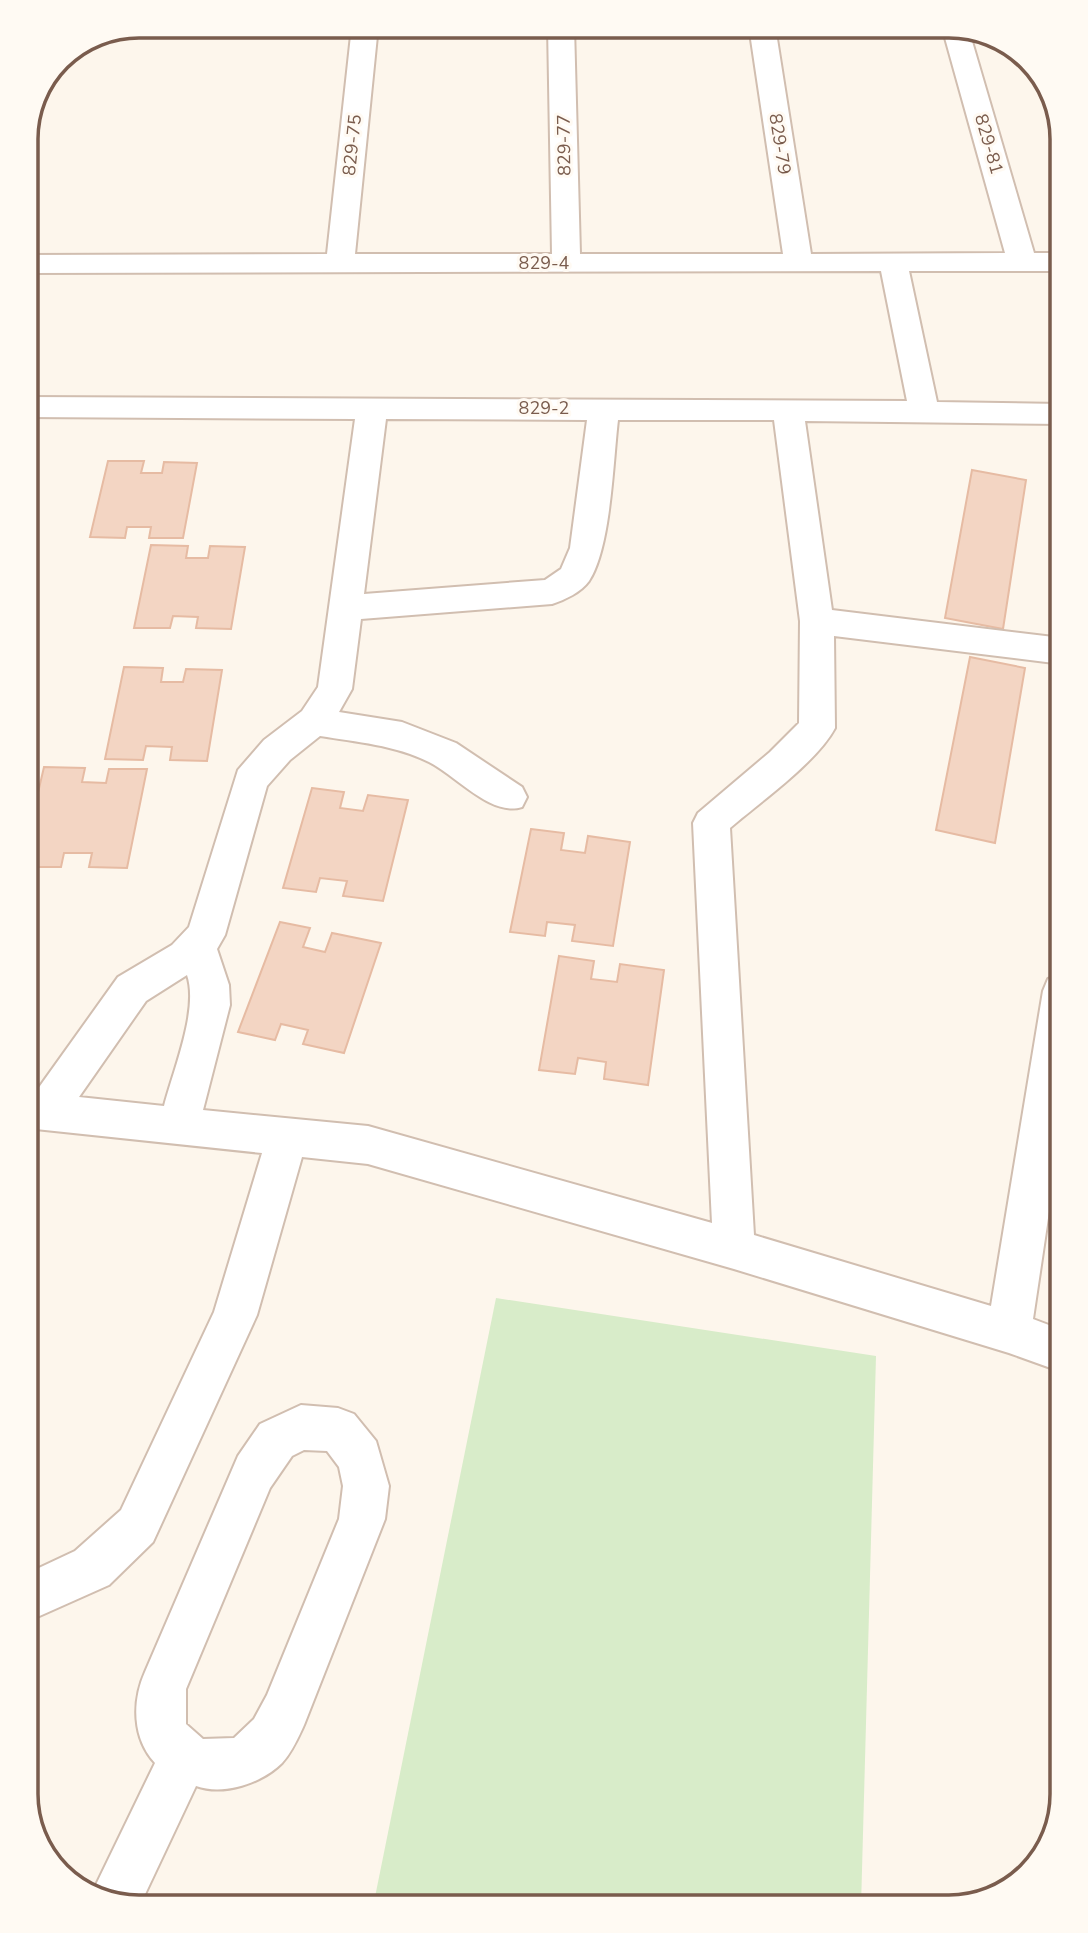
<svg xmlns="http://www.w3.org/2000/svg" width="1088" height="1933" font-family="'Nunito Sans',sans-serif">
	<rect width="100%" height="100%" fill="#fdf6ec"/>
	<path fill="#d8ecc9" d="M496,1298L876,1356L861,1907H373Z"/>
	<path fill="#f3d5c3" stroke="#e6bba3" stroke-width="2" d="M108,461H144L141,473H162L164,462L197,463L183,538H149L151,527H127L125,538L90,537Z
		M972,470L1026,480L1003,629L945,618Z
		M151,545L188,546L186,558H208L210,546L245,547L231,629L196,628L198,617L173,616L170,628H134Z
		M970,657L1025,668L995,843L936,830Z
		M124,667L163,668L161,682H183L186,669L222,670L207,761L170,760L172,747L146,746L143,760L105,759Z
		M44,767L85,768L82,782L106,783L109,769H147L127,868L89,867L92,853H64L61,867H26V844Z
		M312,788L344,792L340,808L363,811L368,795L408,800L383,901L343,896L347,881L320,878L316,892L283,888Z
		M531,829L564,833L561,850L585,853L588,836L630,842L613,946L572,941L575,925L547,922L545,936L510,932Z
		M280,922L310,928L303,947L325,952L332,933L381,943L344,1053L303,1044L308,1030L281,1024L275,1040L238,1032Z
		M559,956L594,961L591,979L617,982L620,964L664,970L648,1085L604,1079L606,1062L578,1058L575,1074L539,1070Z"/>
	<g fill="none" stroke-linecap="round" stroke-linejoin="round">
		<g stroke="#d1beb0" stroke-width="4">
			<path id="minor" d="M352,26H378L355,254H552L548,26H574L580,254H783L749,26H775L811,254L1005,253L942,27H956L969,31L1034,253H1062V271H909L937,402L1062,404V424L805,421L832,610L1062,638V664L834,636L835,728C816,763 760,802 730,828L754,1235L991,1306L1043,991L1048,979L1062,974V1124L1033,1319L1062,1330V1372L1009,1353L734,1269L368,1164L302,1157L257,1315L153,1542L109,1585L26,1622V1574L75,1551L121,1510L214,1312L262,1153L26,1128V1092L35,1093L118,977L172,945L189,927L238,770L264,740L302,711L318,687L355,419L26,417V397L907,401L881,271L26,273V255L327,254ZM386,419L587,420L570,548L561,569L545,580L364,594ZM618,420H774L800,621L799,723L770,752L698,813L693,823L712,1223L368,1126L203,1110L230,1005L229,985L217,949L225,935L267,786L290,760L320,736C357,742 395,745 429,762C457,776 491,817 522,807L527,797L522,787L456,743L402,722L339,712L352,689L361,619L552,604C565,600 581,592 589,581C611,547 613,462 618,420ZM187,975C199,1009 173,1071 164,1106L79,1097L146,1001Z
				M301,1405L338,1408L354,1414L376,1441L389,1486L385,1519L304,1725C298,1738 292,1752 282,1763C262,1783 224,1796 196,1786L139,1907L92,1893L155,1763C132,1738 132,1701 145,1672L238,1456L260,1424ZM304,1450L327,1451L339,1467L343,1486L339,1519L267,1695L254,1719L234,1738L203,1739L186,1724V1689L270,1488L292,1456Z"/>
		</g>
		<use href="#minor" fill="#fff" fill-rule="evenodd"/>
	</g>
	<g text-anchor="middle" stroke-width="6" stroke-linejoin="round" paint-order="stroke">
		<g font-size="18" fill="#7a5c4d" stroke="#fffaf3">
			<text transform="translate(780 144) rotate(81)" y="6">829-79</text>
			<text transform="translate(989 144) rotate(74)" y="6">829-81</text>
			<text transform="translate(352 145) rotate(-84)" y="6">829-75</text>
			<text transform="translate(564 145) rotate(-91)" y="6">829-77</text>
			<text x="544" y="269">829-4</text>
			<text x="544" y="414">829-2</text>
		</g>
	</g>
	<path d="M0 0H1088V1933H0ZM139 38H949A101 101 0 0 1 1050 139V1794A101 101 0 0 1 949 1895H139A101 101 0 0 1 38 1794V139A101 101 0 0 1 139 38Z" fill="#fffaf3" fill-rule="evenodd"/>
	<path fill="none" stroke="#7a5c4d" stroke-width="3.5" d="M139 38H949A101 101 0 0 1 1050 139V1794A101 101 0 0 1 949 1895H139A101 101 0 0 1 38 1794V139A101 101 0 0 1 139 38Z"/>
</svg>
